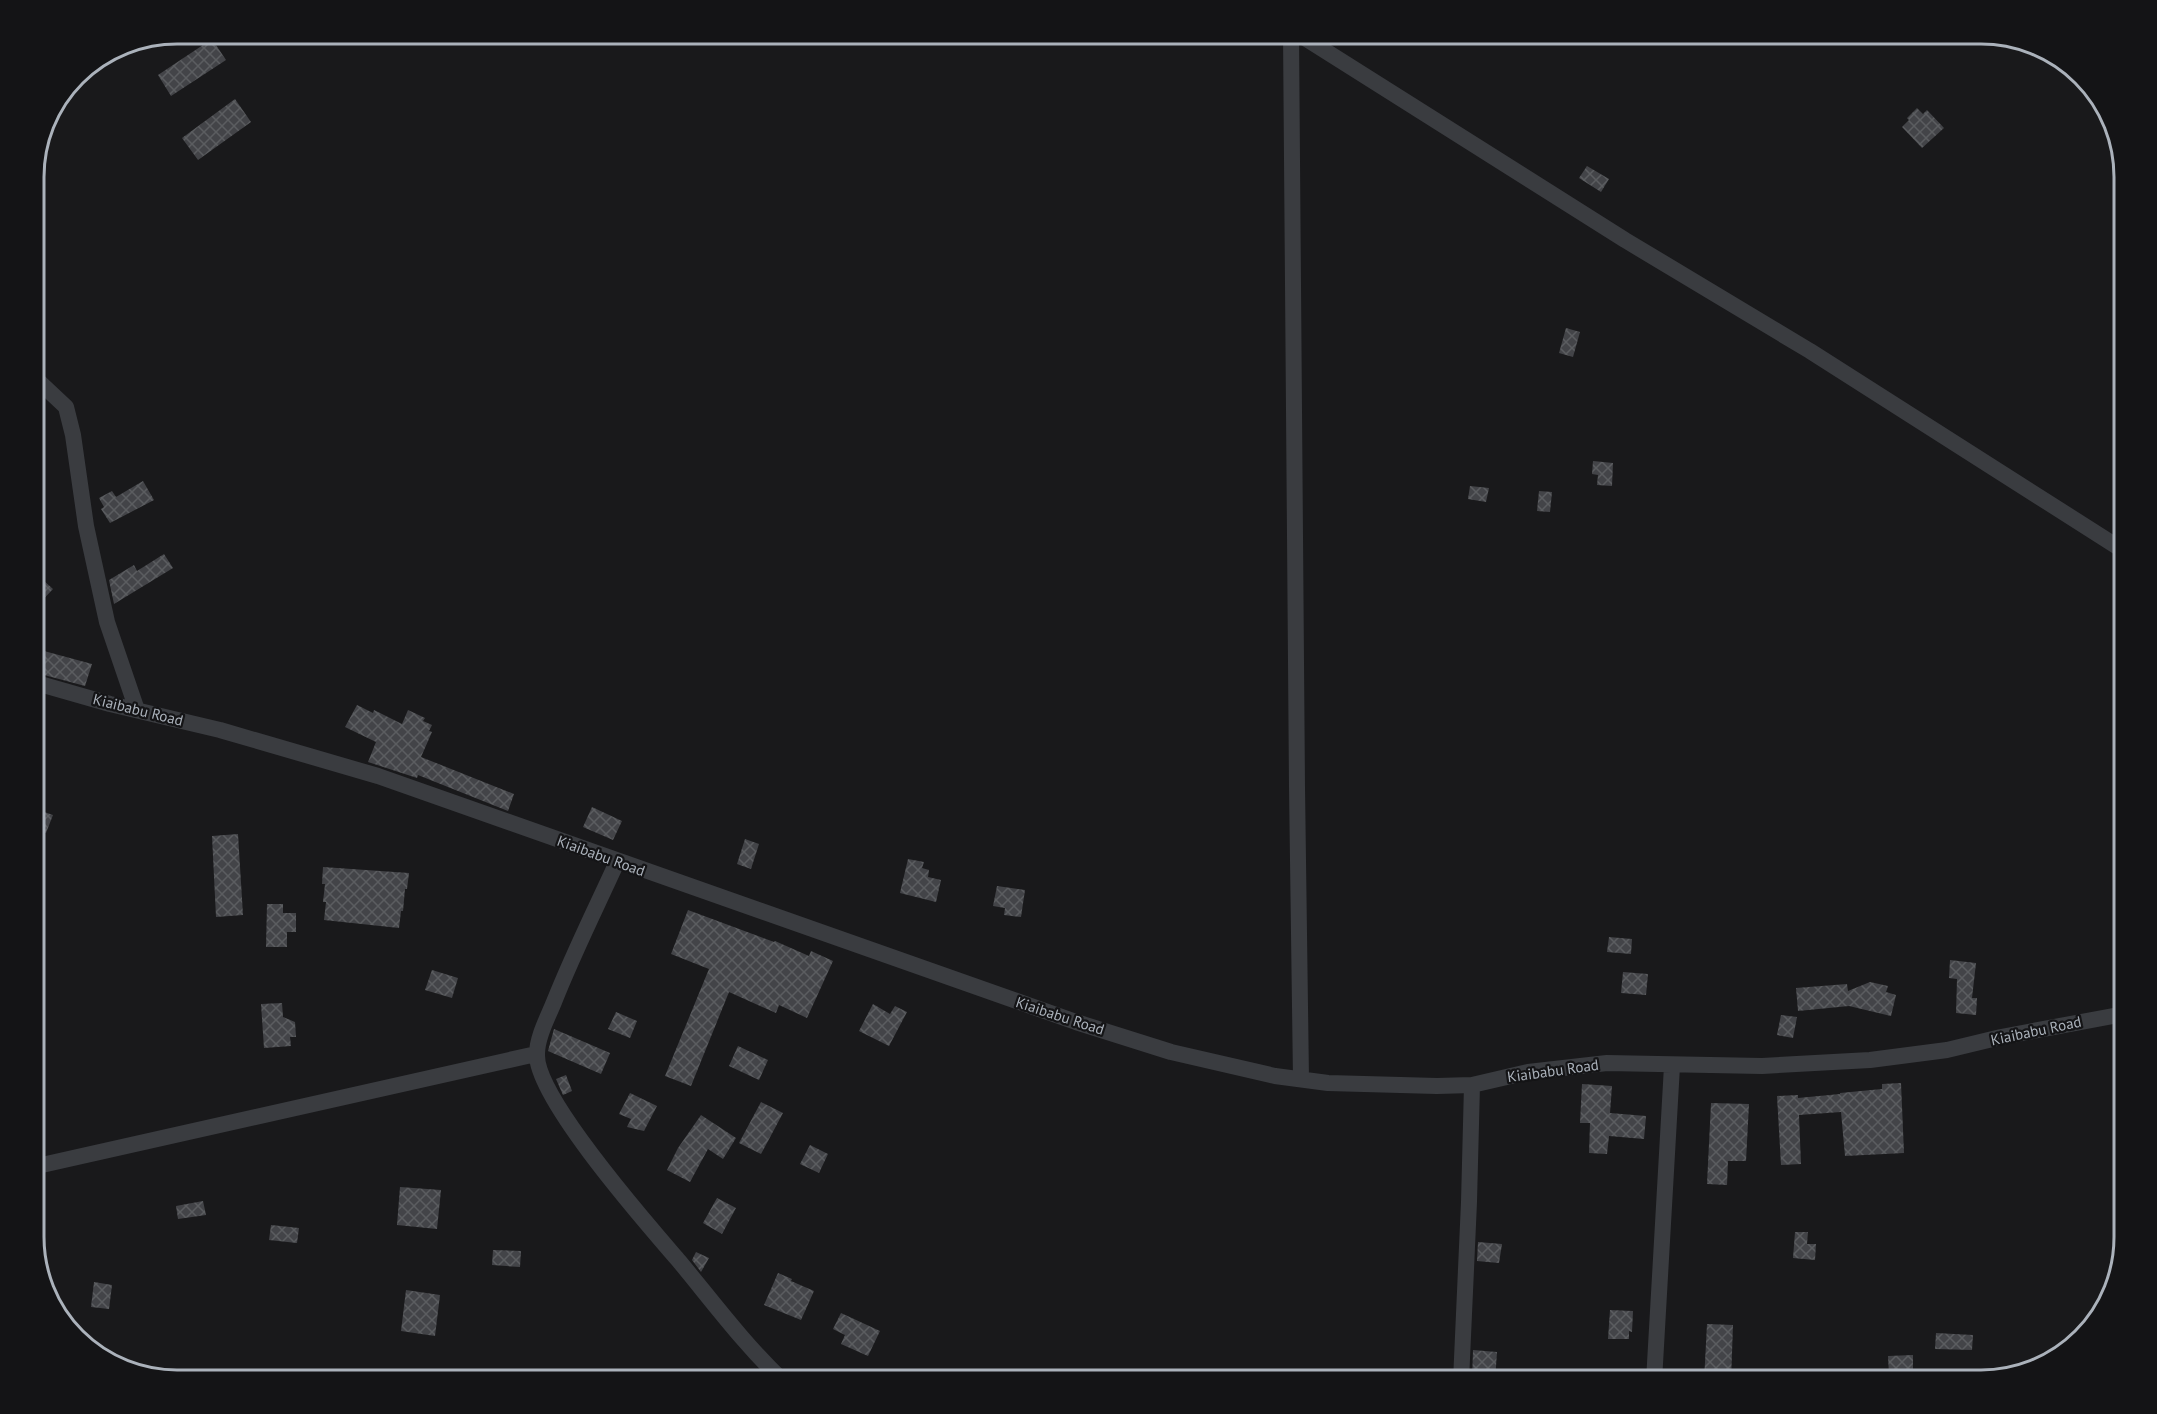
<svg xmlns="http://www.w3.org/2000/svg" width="2157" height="1414" font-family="'PT Sans',sans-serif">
	<defs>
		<pattern id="building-cross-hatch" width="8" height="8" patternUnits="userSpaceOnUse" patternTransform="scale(1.5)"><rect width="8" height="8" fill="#434448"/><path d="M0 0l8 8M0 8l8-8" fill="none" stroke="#5b5d60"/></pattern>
	</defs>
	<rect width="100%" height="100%" fill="#19191b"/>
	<path fill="url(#building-cross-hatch)" d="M212,39L226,60L171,96L158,75Z
		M235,99L251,122L198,160L182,138Z
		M1917,108L1923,114L1927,110L1944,128L1922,148L1902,127L1909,120L1907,118Z
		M1587,166L1609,179L1601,192L1579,178Z
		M1566,328L1580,332L1573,357L1559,353Z
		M1593,461L1613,463L1612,486L1597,485L1598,475L1592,474Z
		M143,481L154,500L110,523L101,509L104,507L99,498L112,491L116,497Z
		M1470,486L1489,488L1486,502L1468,499Z
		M1539,491L1552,492L1550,512L1537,511Z
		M164,554L173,568L114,604L109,580L134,565L137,571Z
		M33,571L53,589L33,610Z
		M33,648L92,664L85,686L33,672Z
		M357,705L373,713L374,710L402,724L408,710L425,718L423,721L432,725L429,731L432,732L421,757L514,794L508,811L418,775L417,778L368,762L376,742L345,727Z
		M592,807L622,821L613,840L583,827Z
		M33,808L53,815L46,833L33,829Z
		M238,834L243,915L216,917L212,836Z
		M745,839L759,844L751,869L737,864Z
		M908,859L924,862L922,868L929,870L928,877L941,880L936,902L900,893Z
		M323,867L409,873L407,889H405L403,911H401L399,928L324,920L326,902H323L325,884H322Z
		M997,886L1025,890L1021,917L1004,915L1005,908L993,906Z
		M267,904H283V913H296V932H287V947H266Z
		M688,910L774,942L775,941L809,956L811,951L833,961L807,1018L779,1005L776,1013L729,992L691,1086L665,1076L709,969L671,954Z
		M1609,937L1632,939L1631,954L1607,952Z
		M1950,960L1976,963L1972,998H1977L1976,1015L1956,1013L1957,979L1949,978Z
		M432,970L458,978L452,998L425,990Z
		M1623,972L1648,974L1646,995L1621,993Z
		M1870,982L1888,986L1886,992L1896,995L1891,1016L1849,1006L1798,1011L1796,988L1847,984L1848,991Z
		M282,1003L283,1017L295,1022L296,1037H290L291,1046L264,1048L261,1004Z
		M873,1004L890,1014L895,1006L907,1012L889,1046L859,1031Z
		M616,1012L637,1021L630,1038L608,1029Z
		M1781,1015L1797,1017L1793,1038L1777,1035Z
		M554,1029L610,1053L601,1074L548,1051Z
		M738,1046L768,1060L759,1080L729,1066Z
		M566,1075L572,1091L563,1095L556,1079Z
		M1901,1083L1904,1153L1845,1156L1841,1112L1799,1115L1801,1164L1781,1165L1777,1096L1798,1095V1098L1840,1094V1093L1882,1089V1084Z
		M1582,1084L1612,1086L1610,1113L1646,1116L1644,1139L1609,1136L1607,1154L1589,1153L1590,1123H1580Z
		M630,1093L657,1106L644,1131L627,1127L631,1119L619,1114Z
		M761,1102L783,1113L761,1154L739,1143Z
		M1711,1103L1749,1104L1746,1161H1728L1727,1185L1707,1184Z
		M701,1115L736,1138L723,1159L708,1149L690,1182L667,1170L678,1148Z
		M810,1145L828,1154L819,1173L800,1164Z
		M400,1187L441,1190L437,1229L397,1225Z
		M717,1198L736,1208L722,1234L703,1223Z
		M203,1201L206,1215L178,1219L176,1206Z
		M271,1225L299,1228L297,1243L269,1240Z
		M1795,1232H1808L1807,1244H1816L1815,1260L1793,1258Z
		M1478,1242L1502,1244L1499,1263L1477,1261Z
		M493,1250L521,1251L520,1267L492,1265Z
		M696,1252L709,1258L701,1272L692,1260Z
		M778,1273L792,1279L791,1281L814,1291L801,1320L764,1305Z
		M94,1282L112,1285L109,1309L91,1307Z
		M406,1290L440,1295L435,1336L401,1331Z
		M1610,1310L1633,1311L1632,1332L1629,1331V1339H1608Z
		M841,1313L880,1331L868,1356L841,1344L845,1335L833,1329Z
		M1707,1324L1733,1325L1731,1381H1704Z
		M1936,1333L1973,1335L1972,1350L1935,1349Z
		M1473,1350L1497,1352L1495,1381H1472Z
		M1913,1355V1374L1889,1375L1888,1356Z"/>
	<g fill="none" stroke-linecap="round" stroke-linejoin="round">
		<path stroke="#3a3c40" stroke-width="16" d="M1291,33L1297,787L1301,1079
			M1297,33L1625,240L1810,351L2124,551
			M33,376L66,407L73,435L86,526L107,622L137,710
			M33,682L110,704L220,730L378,776L1076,1022L1171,1052L1275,1076L1328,1083L1437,1086L1472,1085L1528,1072L1607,1063L1762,1066L1870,1060L1947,1050L2001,1037L2124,1014
			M617,862C596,908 573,954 554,1002C548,1017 537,1037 537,1054C535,1097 648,1225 679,1261C713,1302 744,1344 783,1381
			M33,1167L536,1054
			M1461,1381L1469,1202L1472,1085
			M1654,1381L1672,1066"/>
	</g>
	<g text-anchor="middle" stroke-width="4.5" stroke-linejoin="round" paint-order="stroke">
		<g font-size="15" fill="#abb2bb" stroke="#141416">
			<text transform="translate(138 710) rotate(14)" y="5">Kiaibabu Road</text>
			<text transform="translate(601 856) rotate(20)" y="5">Kiaibabu Road</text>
			<text transform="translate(1060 1016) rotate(18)" y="5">Kiaibabu Road</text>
			<text transform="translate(2036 1031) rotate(-12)" y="5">Kiaibabu Road</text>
			<text transform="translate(1553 1071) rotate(-8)" y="5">Kiaibabu Road</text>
		</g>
	</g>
	<path d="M0 0H2157V1414H0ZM177 44H1981A133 133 0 0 1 2114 177V1237A133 133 0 0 1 1981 1370H177A133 133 0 0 1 44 1237V177A133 133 0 0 1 177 44Z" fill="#141416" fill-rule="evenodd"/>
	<path fill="none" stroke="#abb2bb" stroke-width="3" d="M177 44H1981A133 133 0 0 1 2114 177V1237A133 133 0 0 1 1981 1370H177A133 133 0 0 1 44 1237V177A133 133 0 0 1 177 44Z"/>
</svg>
